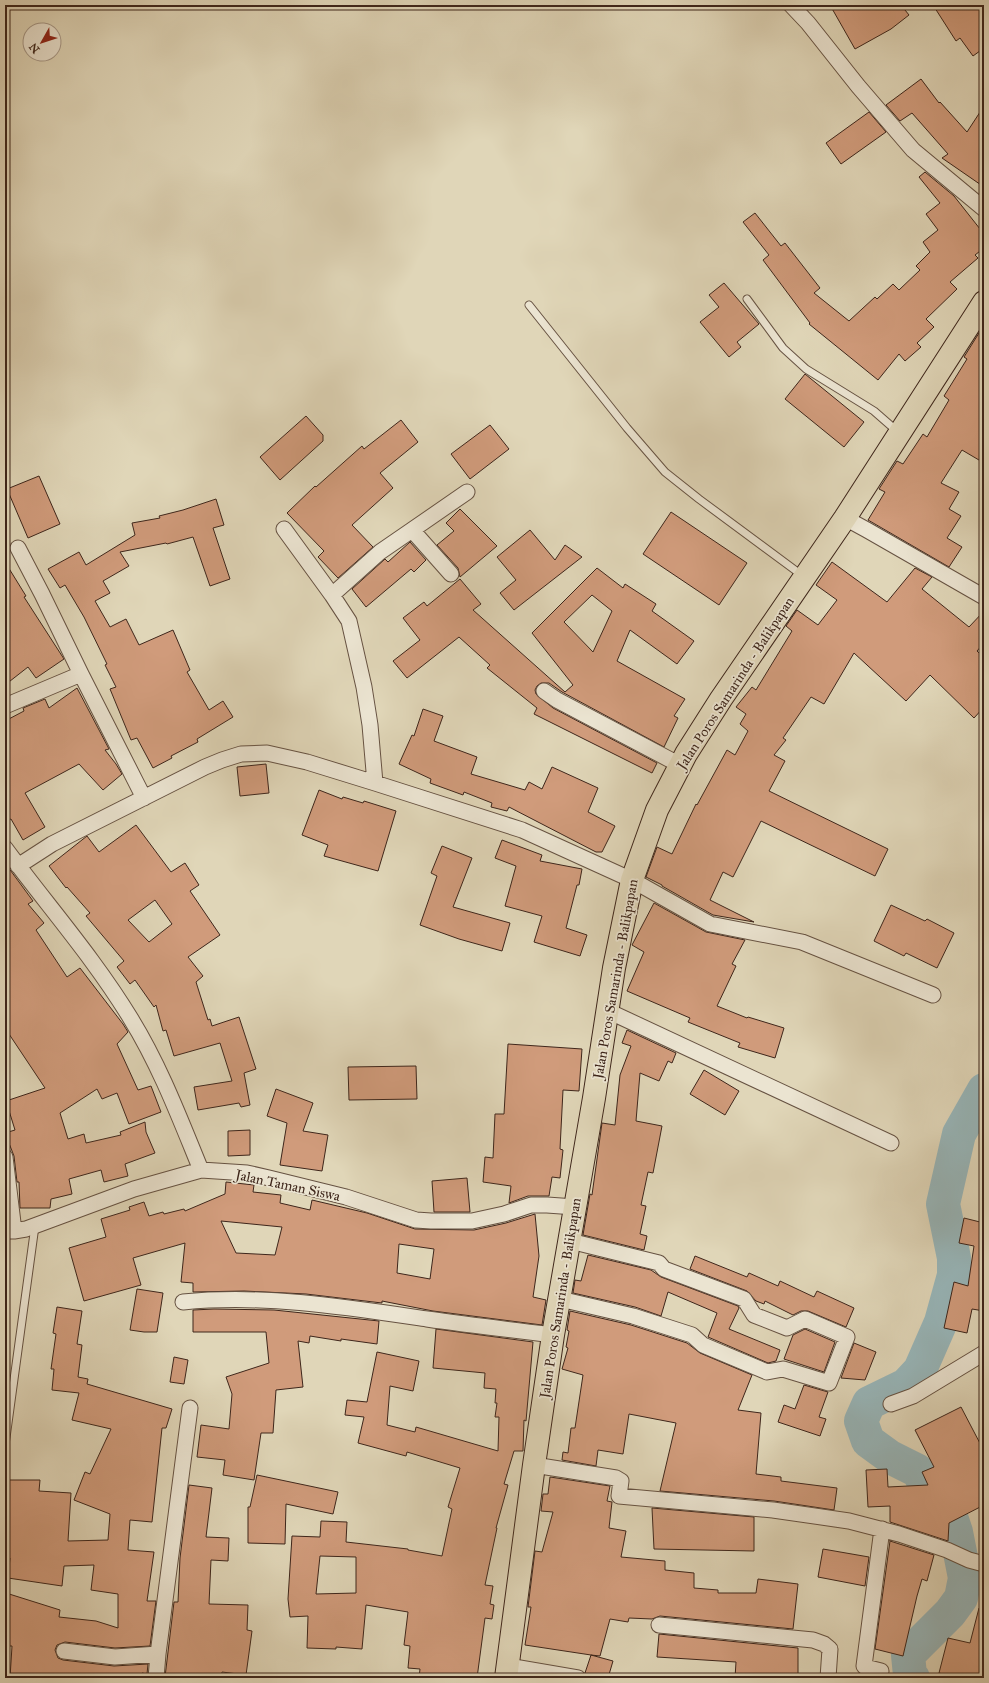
<svg xmlns="http://www.w3.org/2000/svg" width="989" height="1683" font-family="'IM FELL Great Primer',serif">
	<rect width="100%" height="100%" fill="#e0d6b8"/>
	<filter id="stains"><feTurbulence type="fractalNoise" baseFrequency=".005" numOctaves="4"/><feColorMatrix values="0 0 0 0 .2 0 0 0 0 .09 0 0 0 0 .02 0 0 0 .5 -.17"/></filter>
	<radialGradient id="worn" r=".72"><stop offset=".6" stop-color="#630" stop-opacity="0"/><stop offset="1" stop-color="#630" stop-opacity=".3"/></radialGradient>
	<g fill="none" stroke-linecap="round" stroke-linejoin="round">
		<path stroke="#98b6b9" stroke-width="34" d="M913,1678L910,1675L908,1655L950,1613L961,1598L965,1578L956,1532L951,1517L933,1500L918,1471L890,1457L868,1441L861,1421L869,1403L906,1385L920,1370L941,1322L954,1275V1258L943,1204L959,1134L984,1090"/>
	</g>
	<path fill="#d09b7b" stroke="#3e261b" fill-rule="evenodd" d="M830,5H901L909,15L891,29L855,49Z
		M933,5H980L984,11V48L973,56L960,38L956,41Z
		M921,79L939,103L940,102L967,132L984,106V187L942,158L948,154L912,113L900,121L886,105Z
		M869,112L886,132L841,164L826,143Z
		M925,172L954,196L984,234V248L975,255L978,258L950,282L957,289L926,319L934,327L917,343L921,347L905,361L899,354L878,380L809,324L810,323L763,260L769,255L743,222L755,213L781,246L785,243L820,288L814,293L849,321L875,297L877,299L893,284L899,290L920,270L916,266L930,252L923,242L938,230L926,214L940,203L919,177Z
		M724,283L759,324L737,342L741,347L729,357L700,322L719,307L709,295Z
		M984,325V463L962,450L941,483L959,492L949,509L961,516L947,538L962,547L949,567L868,520L885,492L879,489L897,461L903,464L923,434L927,437L949,400L944,396L967,359L964,357Z
		M805,374L864,422L844,447L785,399Z
		M306,416L323,435V441L280,480L260,457Z
		M401,420L418,442L380,473L393,488L352,525L373,547L338,578L318,557L324,551L287,513L315,486L316,487L362,446L364,449Z
		M490,425L509,449L470,479L451,454Z
		M39,476L60,524L28,538L7,489Z
		M216,499L224,525L213,528L230,579L210,586L193,537L167,544L166,543L120,552L129,566L103,581L110,593L95,601L110,627L126,619L139,645L173,630L190,670L187,672L209,710L223,701L233,717L197,739L198,742L171,756L172,758L153,768L137,738L131,740L110,689L116,687L105,665L107,664L84,617L65,585L60,588L48,569L79,552L86,565L135,535L132,523L160,518L159,516L183,510Z
		M460,509L497,546L460,577L458,568L437,545L454,531L446,523Z
		M671,512L747,563L719,605L643,554Z
		M530,530L555,560L565,545L582,557L514,610L500,593L516,580L497,557Z
		M410,542L426,560L414,572L411,569L366,607L352,589L385,559L388,562Z
		M5,562L26,596L24,597L64,659L36,678L28,667L5,685Z
		M832,562L887,602L915,568L932,577L922,589L969,627L984,611V643L977,651L984,658V707L974,718L930,675L906,701L854,653L824,704L811,697L783,738L786,740L774,755L785,761L769,791L888,849L875,876L761,821L733,877L723,872L710,900L754,922L713,915L662,886V885L646,877L657,847L672,854L696,804L697,805L727,750L735,755L748,731L740,724L746,714L736,707L752,687L756,690L792,631L786,626L797,610L818,625L837,600L816,585Z
		M597,568L623,588L625,584L656,604L652,611L694,641L677,664L630,630L617,661L685,699L674,716L678,718L664,747L562,692L549,683H541L537,686L535,690L536,694L553,708L657,763L652,773L534,714L537,708L487,668L490,665L459,637L407,678L393,661L420,640L403,618L424,602L427,606L460,579L481,604L473,610L565,692L573,685L532,633ZM592,595L612,611L593,652L564,622Z
		M77,688L109,749L105,750L116,764L122,774L103,790L79,764L25,793L45,827L23,840L11,819L5,821V721L24,711L23,708L45,699L49,708Z
		M423,709L443,716L434,741L477,757L471,774L525,790L529,782L542,789L552,767L598,788L588,812L615,826L602,852H596L509,807L507,811L491,807L492,803L464,792L463,795L430,783L431,779L399,764L412,735L414,736Z
		M266,764L269,793L240,796L237,767Z
		M319,790L342,799L343,797L363,803L364,801L396,811L378,871L324,856L328,845L302,835Z
		M136,825L171,872L185,863L199,885L190,891L220,935L188,957L203,976L196,982L208,1020L210,1019L212,1026L239,1017L256,1069L244,1073L250,1105L241,1107L239,1103L198,1110L194,1087L232,1081L220,1043L174,1056L166,1030L163,1031L156,1005L154,1007L135,980L130,984L117,967L124,961L86,916L90,913L67,887L66,888L49,866L87,836L99,852ZM155,900L172,924L149,942L128,920Z
		M502,840L542,855L540,861L582,869L579,885H577L566,928L587,935L580,956L534,942L542,916L505,906L516,866L495,858Z
		M442,846L472,858L453,907L510,923L502,951L459,939L420,925L437,876L431,873Z
		M5,863L33,901L28,904L44,923L36,930L67,977L80,968L123,1024L128,1032L117,1044L138,1090L151,1086L161,1112L129,1124L117,1093L102,1099L97,1089L60,1113L68,1139L84,1134L86,1143L121,1135L120,1132L145,1122L146,1132L155,1153L125,1164L128,1176L104,1182L101,1170L69,1179L72,1194L51,1199L50,1208H20L19,1182H17L14,1156L5,1133L15,1130L6,1101L45,1088L5,1028Z
		M654,903L706,932L745,940L732,964L736,966L717,1006L747,1018L748,1017L784,1028L775,1058L738,1047L740,1043L688,1022L690,1018L627,991L644,952L632,945Z
		M891,905L925,921L927,919L954,933L937,968L906,953L904,956L874,941Z
		M627,1030L676,1053L672,1063L668,1061L659,1081L640,1073L636,1121L662,1126L653,1173L648,1172L641,1205L646,1206L640,1234L647,1236L644,1250L583,1235L590,1194L592,1195L602,1123L615,1125L620,1075L631,1046L622,1043Z
		M508,1044L582,1049L579,1091L563,1090L560,1149L563,1150L560,1178L552,1177L549,1196H528L509,1203L511,1186L483,1182L485,1157L493,1158L495,1114H504Z
		M416,1066L417,1099L349,1100L348,1067Z
		M704,1070L739,1091L725,1115L690,1094Z
		M276,1089L313,1103L303,1131L328,1135L322,1171L280,1165L287,1123L267,1116Z
		M250,1130V1155L228,1156V1131Z
		M467,1178L470,1212H434L432,1181Z
		M226,1182L254,1185L253,1192L281,1195L280,1203L310,1210L312,1200L367,1213L415,1229L474,1230L506,1223L535,1214L539,1256L533,1297L546,1300L542,1325L433,1311L382,1301V1303L306,1294L244,1291L193,1292V1283L181,1282L185,1243L133,1258L141,1285L84,1301L69,1248L106,1237L101,1219L130,1210L129,1207L144,1202L149,1216L163,1212L164,1214L184,1209L185,1211L225,1194ZM221,1221L282,1227L275,1255L236,1253ZM399,1244L434,1249L430,1279L397,1273Z
		M964,1218L984,1223V1311L972,1309L967,1333L944,1328L954,1282L968,1286L974,1246L959,1243Z
		M588,1255L651,1270L661,1277L738,1306L739,1308L729,1329L780,1350L776,1361L768,1363L708,1337L717,1313L668,1292L661,1316L635,1307L573,1293L575,1280L581,1281Z
		M695,1256L747,1277L749,1273L778,1286L780,1281L814,1297L817,1291L854,1308L846,1327L808,1311H801L793,1315L765,1301L764,1304L756,1301L747,1291L690,1269Z
		M137,1289L163,1293L157,1332H144L130,1330Z
		M57,1307L82,1311L77,1344L82,1345L78,1377L88,1379L87,1384L172,1409L166,1428H162L152,1522L130,1520L128,1550L154,1552L147,1601H156L150,1646L115,1648L65,1642L57,1645L55,1650L58,1658L63,1660L114,1666L148,1664L147,1674L142,1673L141,1678H10L12,1646H5L6,1593L60,1610L59,1617L96,1621L118,1628V1594L91,1590L94,1565L64,1566L62,1586L8,1578L10,1558H7L9,1480H40L39,1491L71,1493L68,1541L108,1540L110,1514L74,1500L85,1472L90,1474L111,1429L72,1420L79,1393L52,1390L54,1369H51L56,1334L53,1333Z
		M214,1309L274,1310L379,1321L377,1344L341,1339V1341L310,1336L309,1343L298,1341L303,1387L276,1390L273,1433H261L254,1480L223,1475L225,1460L197,1457L201,1425L229,1429L232,1394L226,1377L269,1363L266,1332H193V1310Z
		M570,1311L631,1325L687,1343L700,1353L752,1375L738,1410L761,1413L756,1474L781,1477V1481L837,1488L834,1510L774,1501L660,1491L676,1423L629,1414L623,1454L598,1450L596,1466L562,1460L563,1452L568,1453L571,1428H575L583,1375L562,1369L568,1348L566,1347L569,1331L567,1330Z
		M436,1329L533,1342L526,1421L524,1420L523,1451H514L504,1484L508,1485L496,1528H497L485,1585L493,1586L490,1604L494,1605L492,1619L485,1618L477,1678H419L420,1669L408,1668L410,1646L404,1645L408,1612L366,1605L362,1649L336,1647V1649L307,1648L308,1616L290,1617L288,1599L292,1536L320,1537L321,1521L347,1522L346,1542L408,1549V1550L442,1556L452,1509L448,1507L460,1468L407,1452L406,1456L358,1443L364,1417L345,1415L347,1400L367,1402L377,1352L419,1361L413,1391L390,1386L387,1425L415,1432L416,1427L498,1451L499,1417H495L497,1403H495L496,1389L484,1388L485,1373L433,1368ZM320,1556L356,1557V1593L316,1594Z
		M805,1329L835,1342L824,1372L784,1359L793,1335Z
		M854,1343L876,1352L865,1380L841,1378Z
		M174,1357L188,1360L184,1384L170,1382Z
		M804,1385L828,1392L819,1417L826,1419L820,1436L778,1422L784,1405L795,1409Z
		M961,1407L984,1451V1505L949,1523L948,1541L890,1522V1506L868,1507L866,1470L887,1469L888,1487L928,1485L922,1472L934,1467L915,1430Z
		M257,1475L338,1492L333,1514L286,1504L285,1544L248,1543V1507H250Z
		M550,1477L610,1486L607,1501L612,1502L609,1528L626,1531L621,1557L665,1561V1570L694,1573V1588L718,1590V1593H756L758,1579L798,1584L793,1629L660,1616L652,1619L629,1618L628,1622L610,1619L600,1656L591,1655L613,1661L608,1678H587L585,1673L591,1655L525,1645L531,1607H528L535,1551L542,1552L553,1512L541,1511L543,1494H548Z
		M189,1485L212,1488L206,1537L229,1538L228,1561L211,1560L209,1604L248,1605L247,1630L252,1631L246,1675L222,1672L221,1678L165,1677L174,1602H178L180,1558Z
		M652,1508L754,1517V1551L654,1549Z
		M890,1541L934,1555L927,1581L922,1579L917,1596L903,1656L875,1649Z
		M823,1549L869,1557L865,1586L818,1577Z
		M979,1608L984,1609V1678H959L939,1673L948,1638L970,1643Z
		M659,1634L798,1648V1678H735L736,1662L657,1657Z"/>
	<g fill="none" stroke-linecap="round" stroke-linejoin="round">
		<g stroke="#665242" stroke-width="9">
			<path id="lane" d="M747,299L783,348L806,369L874,411L898,432
				M529,305L627,428L665,472L699,499L803,576
				M5,1445L35,1226"/>
		</g>
		<g stroke="#665242" stroke-width="17">
			<path id="street" d="M791,5L808,23L858,86L913,150L984,209
				M845,518L867,530L984,597
				M284,529L332,595L349,621L364,687L370,725L375,783
				M412,530L467,492
				M18,548L42,594L81,674L144,798
				M332,595L380,552L412,530L451,574
				M544,691L557,700L680,765
				M5,706L81,674
				M5,848C47,905 94,958 131,1019C160,1066 180,1119 201,1170
				M18,866L52,844L205,767L222,760L241,754L267,753L307,762L375,783L522,830L632,880L710,924L802,942L933,995
				M608,1011L891,1143
				M5,1157L14,1231
				M5,1231H14L26,1229L134,1189L201,1170L247,1173L269,1178L346,1197L416,1220L431,1221H472L504,1214L531,1205H547L575,1207
				M560,1299L633,1316L692,1335L703,1345L767,1372L783,1369L829,1383L847,1337L805,1319L787,1328L754,1315L744,1299L664,1269L659,1263L570,1241
				M183,1302C265,1294 346,1307 427,1319C469,1325 511,1330 553,1335
				M891,1404L913,1396L984,1353
				M534,1465L616,1478L621,1481L619,1496L773,1510L849,1521L899,1534L947,1550L969,1560L984,1564
				M659,1625L813,1640L824,1644L830,1649L828,1678
				M64,1651L115,1657L158,1654
				M508,1666L578,1678
				M156,1678L158,1654L190,1408
				M880,1678L881,1671L865,1667L864,1666L882,1529"/>
		</g>
		<g stroke="#3e261b" stroke-width="24">
			<path id="highway" d="M506,1678L534,1465L553,1335L594,1098L614,968L632,880L657,810L686,754L721,699L845,518L984,302"/>
		</g>
		<use href="#lane" stroke="#ebe4d1" stroke-width="7"/>
		<use href="#street" stroke="#ebe4d1" stroke-width="15"/>
		<use href="#highway" stroke="#e0d6b8" stroke-width="22"/>
	</g>
	<g text-anchor="middle" stroke-width="3.5" stroke-linejoin="round" paint-order="stroke">
		<g font-size="14" fill="#3e261b" stroke="#ebe4d1">
			<text transform="translate(735 683) rotate(-57)" y="5">Jalan Poros Samarinda - Balikpapan</text>
			<text transform="translate(615 979) rotate(-80)" y="5">Jalan Poros Samarinda - Balikpapan</text>
			<text transform="translate(288 1185) rotate(12)" y="5">Jalan Taman Siswa</text>
			<text transform="translate(560 1298) rotate(-81)" y="5">Jalan Poros Samarinda - Balikpapan</text>
		</g>
	</g>
	<rect width="989" height="1683" fill="none" stroke="#e0d6b8" stroke-width="20"/>
	<rect x="6" y="6" width="977" height="1671" fill="none" stroke="#3e261b" stroke-width="2"/>
	<rect x="10" y="10" width="969" height="1663" fill="none" stroke="#3e261b"/>
	<g transform="translate(42 42) rotate(231)"><circle r="19" fill="#ebe4d1" stroke="#a69888"/>
	<path d="M0-3L7 15L0 10L-7 15Z" fill="#8f2418"/>
	<text y="-6" font-size="11" font-weight="bold" text-anchor="middle" fill="#3e261b">N</text>
	</g>
	<rect width="100%" height="100%" filter="url(#stains)"/>
	<rect width="100%" height="100%" fill="url(#worn)"/>
</svg>
